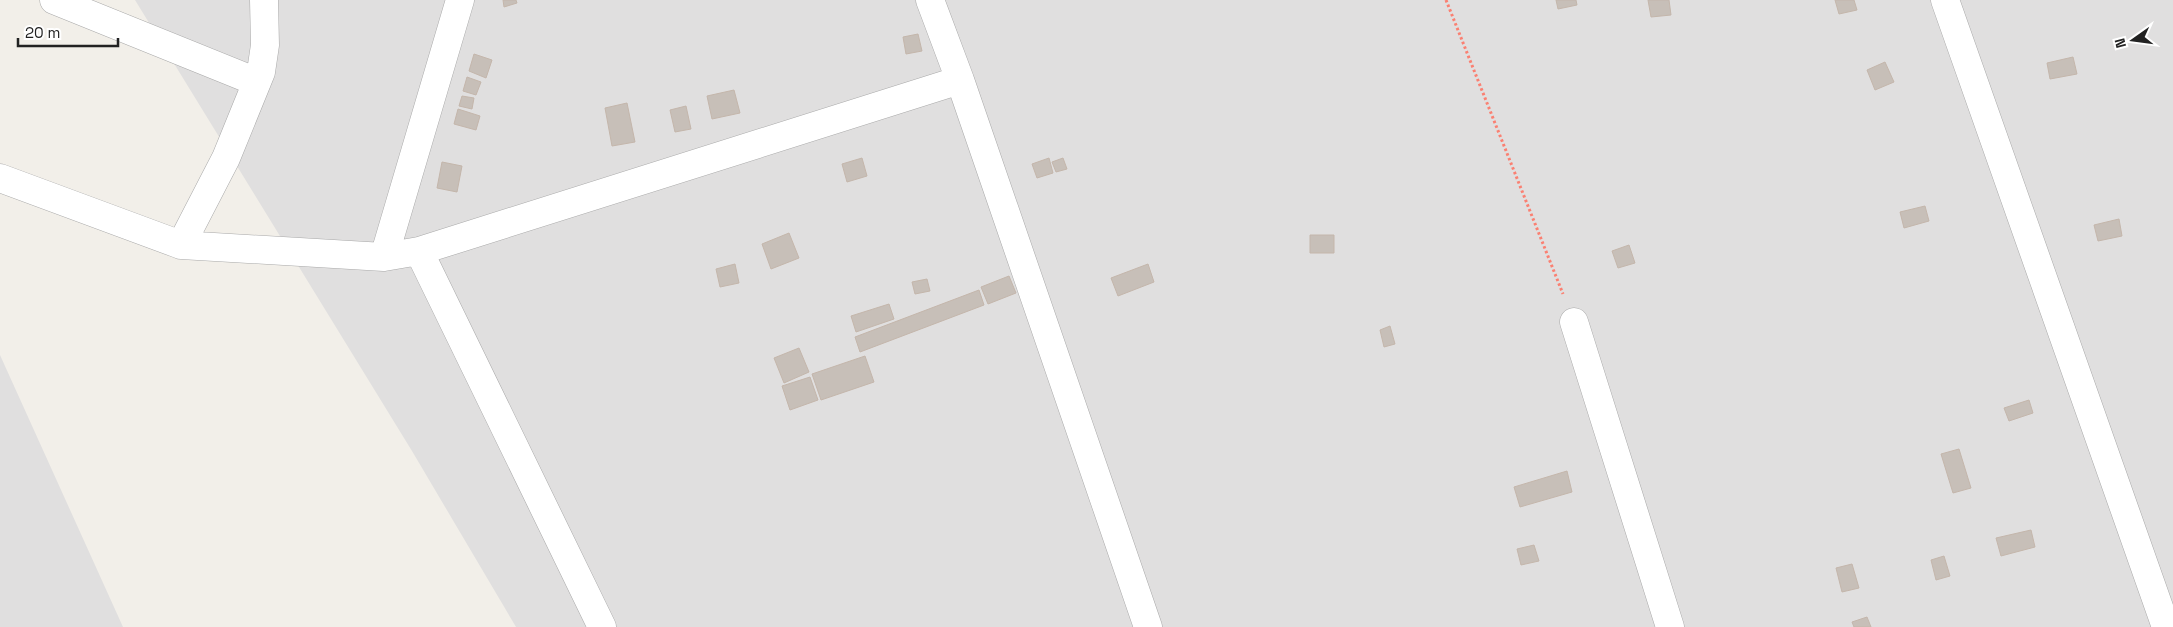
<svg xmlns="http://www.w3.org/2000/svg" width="2173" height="627" font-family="'Space Grotesk',sans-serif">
	<rect width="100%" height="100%" fill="#f2efe9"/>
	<path fill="#e0dfdf" d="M135,0H2173V627H516L412,451Z
		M0,355L123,627H0Z"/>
	<path fill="#c7bfb8" stroke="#c4b6ab" d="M503,0H516L517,3L504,7Z
		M1556,0H1576L1577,5L1558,9Z
		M1648,0H1669L1671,15L1651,17Z
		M1835,0H1854L1857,10L1839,14Z
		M918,34L922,51L906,54L903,37Z
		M474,54L492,60L486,78L469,71Z
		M2073,57L2077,74L2050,79L2047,63Z
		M1885,62L1894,82L1875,90L1867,70Z
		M467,77L481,82L476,95L463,91Z
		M734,90L740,113L712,119L707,96Z
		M462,96L474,98L472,109L459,106Z
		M627,103L635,142L612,146L605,108Z
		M686,106L691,129L675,132L670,110Z
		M458,109L480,116L476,130L454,124Z
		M862,158L867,176L847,182L842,164Z
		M1049,158L1053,173L1037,178L1032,164Z
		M1063,158L1067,169L1056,172L1052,162Z
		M442,162L462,166L457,192L437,188Z
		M1925,206L1929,221L1904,228L1900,212Z
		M2119,219L2122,236L2098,241L2094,225Z
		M789,233L799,258L771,269L762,244Z
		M1310,235H1334V253H1310Z
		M1629,245L1635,263L1618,268L1612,251Z
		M735,264L739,283L720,287L716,269Z
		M1148,264L1154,282L1118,296L1111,278Z
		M1009,276L1016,293L988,304L981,287Z
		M927,279L930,291L915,294L912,282Z
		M979,290L984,305L860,352L855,337Z
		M889,304L894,319L856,332L851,316Z
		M1390,326L1395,344L1384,347L1380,330Z
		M799,348L809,372L784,383L774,358Z
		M865,356L874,382L821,400L812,374Z
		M810,377L818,400L790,410L782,386Z
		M2029,400L2033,413L2009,421L2004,408Z
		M1959,449L1971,488L1953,493L1941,454Z
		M1567,471L1572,492L1520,507L1514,487Z
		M2031,530L2035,547L2001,556L1996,538Z
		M1534,545L1539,561L1521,565L1517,549Z
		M1944,556L1950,576L1936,580L1931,560Z
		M1852,564L1859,588L1842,592L1836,568Z
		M1867,617L1871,627H1854L1852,622Z"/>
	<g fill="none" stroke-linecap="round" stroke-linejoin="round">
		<g stroke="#a9a9a9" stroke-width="29">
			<path id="street" d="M54,0L257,82
				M930,0L960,80L1148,627
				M1945,0L2166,627
				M0,178L181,245L384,257L419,251L960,80
				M181,245L226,158L261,72L265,45L264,0
				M419,251L602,627
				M384,257L460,0
				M1574,322L1670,627"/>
		</g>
		<path stroke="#fa8072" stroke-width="3" stroke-dasharray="2.5 2.5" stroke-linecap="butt" d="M1446,0L1563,294"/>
		<use href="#street" stroke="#fff" stroke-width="28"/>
	</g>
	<g transform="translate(2133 40) rotate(256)" stroke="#ffffff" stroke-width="4" paint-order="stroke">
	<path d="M0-4L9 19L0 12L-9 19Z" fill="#222222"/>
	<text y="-8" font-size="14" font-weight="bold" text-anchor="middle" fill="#222222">N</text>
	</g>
	<path d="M18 38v8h100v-8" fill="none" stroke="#222222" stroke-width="2.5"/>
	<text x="25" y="38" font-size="15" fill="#222222" stroke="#ffffff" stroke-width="4" paint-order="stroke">20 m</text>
</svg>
